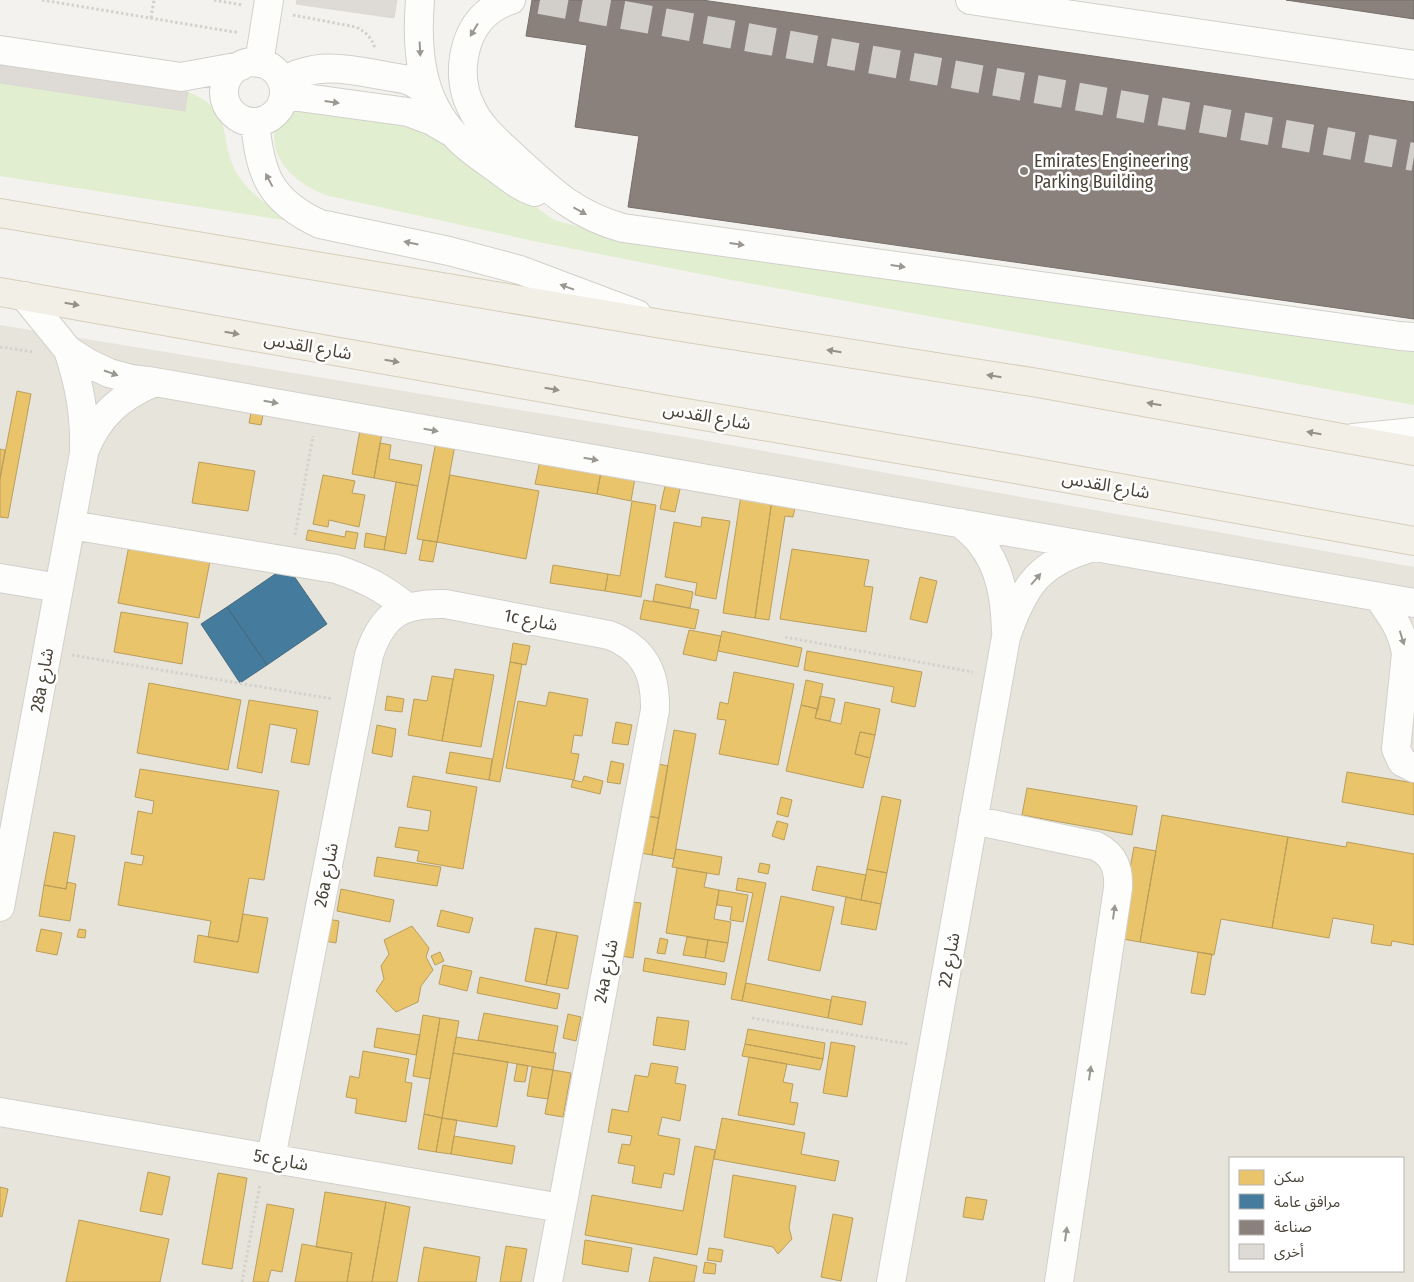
<svg xmlns="http://www.w3.org/2000/svg" width="1414" height="1282" font-family="'Fira Sans Condensed','Noto Sans Arabic',sans-serif">
	<rect width="100%" height="100%" fill="#f4f2ee"/>
	<path fill="#e7e4dc" fill-rule="evenodd" d="M0,325L691,438L1414,567V1282H0ZM1230,1158H1403V1271H1230Z"/>
	<path fill="#e1eecf" d="M0,83L185,111L188,92C238,111 216,143 240,178C252,196 273,208 290,221L0,176Z
		M296,106L386,112L450,143L544,213L554,220L584,228L1400,351L1414,352V405L721,278L538,242L325,195C314,190 304,185 295,177C278,164 266,137 281,119C284,114 291,110 296,106Z"/>
	<path fill="#e9c46a" stroke="#ba9e5b" d="M17,391L31,394L8,518L0,517V479Z
		M251,413L263,415L261,425L249,423Z
		M360,430L382,434L374,478L352,474Z
		M436,442L455,445L437,542L417,539Z
		M380,443L391,445L389,459L422,465L418,486L374,478Z
		M0,449L5,450L0,479Z
		M540,461L601,472L597,494L535,484Z
		M199,462L255,471L248,511L192,503Z
		M601,472L635,478L631,501L597,494Z
		M323,475L355,481L352,493L365,495L359,527L329,520L328,527L313,524Z
		M450,475L539,491L526,559L437,542Z
		M396,482L418,486L406,554L384,550Z
		M665,486L680,489L675,512L660,509Z
		M741,495L772,500L755,618L723,613Z
		M772,500L796,503L793,517L785,516L769,620L755,618Z
		M632,501L656,505L641,597L605,591L608,574L620,576Z
		M702,517L730,521L716,599L695,595L697,583L665,577L674,522L701,527Z
		M308,530L345,537L346,531L358,533L355,549L306,540Z
		M366,533L386,537L384,550L364,547Z
		M130,540L211,556L199,618L118,603Z
		M423,540L437,542L433,562L419,560Z
		M792,549L869,560L864,586L873,587L866,632L780,619Z
		M553,565L608,574L605,591L550,583Z
		M920,577L937,581L927,623L910,619Z
		M656,584L693,592L690,608L653,601Z
		M644,600L699,610L695,629L640,619Z
		M121,612L188,623L182,664L114,652Z
		M689,630L721,636L716,661L683,654Z
		M722,631L802,648L798,667L718,651Z
		M513,643L530,646L526,665L510,662Z
		M807,651L922,672L915,707L891,702L894,687L804,670Z
		M510,662L522,664L500,782L489,780Z
		M455,669L494,675L481,747L442,741Z
		M734,672L794,684L778,765L719,754L726,720L717,719L720,702L728,704Z
		M432,676L453,679L442,741L408,735L414,699L427,701Z
		M806,680L823,684L818,709L801,705Z
		M149,683L241,700L228,770L137,753Z
		M549,692L588,699L582,736L574,735L571,753L579,754L574,780L506,768L518,701L546,706Z
		M387,696L404,699L402,712L385,710Z
		M820,696L835,699L830,721L815,718Z
		M249,700L318,711L309,765L291,762L297,729L270,724L262,773L237,768Z
		M845,702L880,709L875,735L860,732L855,754L870,758L863,788L786,771L801,705L818,709L815,718L841,724Z
		M616,722L632,725L628,745L612,743Z
		M377,725L396,729L392,757L372,753Z
		M674,730L696,734L674,859L652,855Z
		M860,732L875,735L870,758L855,754Z
		M450,752L492,759L489,780L446,773Z
		M611,761L624,764L620,784L607,782Z
		M650,762L668,766L659,818L641,815Z
		M140,769L279,791L264,880L249,878L238,942L208,937L211,921L118,905L125,862L142,865L144,856L131,854L138,811L152,814L154,801L135,797Z
		M1347,772L1414,783V815L1342,802Z
		M413,776L477,787L463,869L417,861L419,851L395,847L399,827L428,831L431,811L407,807Z
		M584,776L603,781L600,794L571,787L573,780L582,782Z
		M1027,788L1137,806L1132,835L1022,815Z
		M882,796L901,800L887,873L867,869Z
		M781,797L792,800L788,817L777,814Z
		M641,815L659,818L652,855L634,852Z
		M1162,815L1288,837L1272,928L1221,919L1214,955L1140,942Z
		M777,821L788,824L784,840L772,836Z
		M54,832L75,836L66,889L44,885Z
		M1288,837L1346,847L1347,842L1414,854V945L1392,941L1391,946L1371,943L1374,925L1333,918L1329,938L1272,928Z
		M1134,847L1156,851L1140,942L1117,938Z
		M676,849L722,857L719,875L672,867Z
		M377,857L441,867L437,886L374,876Z
		M760,863L770,865L768,874L758,872Z
		M817,866L866,875L861,900L812,890Z
		M677,868L707,873L704,887L719,890L714,919L731,922L728,943L666,933Z
		M867,869L887,873L881,904L861,900Z
		M738,878L766,883L742,1001L731,999L753,893L736,890Z
		M67,882L76,884L70,921L39,916L44,885L66,889Z
		M341,889L394,900L390,922L337,911Z
		M719,890L748,895L743,922L730,920L732,907L717,905Z
		M781,896L834,907L820,971L768,960Z
		M846,897L881,904L876,930L841,924Z
		M625,901L641,903L633,958L616,955Z
		M441,910L473,918L469,933L437,926Z
		M243,914L268,918L258,973L194,962L198,935L238,942Z
		M322,918L339,921L336,943L319,940Z
		M412,926L429,948L426,957L433,970L421,986L418,1002L396,1012L376,991L384,979L381,966L389,954L384,940Z
		M535,928L557,932L546,985L525,981Z
		M41,929L62,933L57,955L36,951Z
		M79,929L86,930L85,938L77,937Z
		M557,932L578,936L568,989L546,985Z
		M687,937L708,940L705,958L683,955Z
		M660,938L668,940L665,954L657,953Z
		M708,940L728,943L724,962L705,958Z
		M440,952L444,961L435,965L431,956Z
		M1198,952L1212,954L1205,995L1191,993Z
		M645,958L727,973L725,985L643,971Z
		M443,965L472,971L467,991L439,984Z
		M480,977L560,994L557,1009L477,993Z
		M746,983L831,1000L828,1018L742,1001Z
		M832,996L866,1002L862,1025L828,1018Z
		M484,1013L558,1026L553,1053L478,1040Z
		M568,1014L581,1017L576,1041L563,1038Z
		M423,1015L440,1018L430,1079L413,1076Z
		M657,1017L689,1021L685,1050L653,1045Z
		M440,1018L459,1021L442,1118L424,1114Z
		M377,1028L420,1035L416,1055L374,1047Z
		M748,1029L825,1043L823,1059L745,1044Z
		M456,1037L556,1053L553,1070L453,1053Z
		M831,1042L855,1046L847,1097L823,1093Z
		M745,1044L823,1059L820,1070L742,1056Z
		M363,1051L409,1059L405,1082L412,1083L406,1122L355,1113L357,1099L346,1097L350,1076L359,1078Z
		M453,1053L508,1062L497,1127L442,1118Z
		M749,1057L787,1064L783,1082L793,1084L790,1102L798,1103L794,1125L738,1115Z
		M651,1063L678,1067L675,1083L686,1085L680,1121L662,1117L658,1135L680,1139L674,1175L664,1173L661,1188L632,1183L635,1166L618,1163L622,1144L630,1145L632,1136L608,1132L612,1109L628,1112L635,1075L648,1077Z
		M517,1064L528,1066L525,1082L514,1081Z
		M532,1067L553,1070L548,1099L527,1096Z
		M553,1070L571,1073L563,1117L545,1114Z
		M424,1114L442,1118L436,1152L418,1149Z
		M442,1118L457,1120L451,1154L436,1152Z
		M722,1118L805,1133L801,1154L839,1161L835,1181L714,1159Z
		M454,1136L515,1146L512,1164L451,1154Z
		M695,1146L715,1150L697,1255L585,1235L592,1195L683,1211Z
		M148,1172L170,1177L162,1215L140,1211Z
		M218,1173L247,1178L232,1269L202,1264Z
		M733,1175L796,1186L789,1228L792,1239L778,1254L773,1247L724,1237Z
		M0,1187L8,1189L2,1217L0,1216Z
		M325,1192L386,1202L372,1282H347L352,1253L316,1247Z
		M966,1197L987,1200L983,1220L963,1217Z
		M386,1202L410,1207L397,1282H372Z
		M267,1204L294,1209L282,1272L271,1270L268,1282H253Z
		M833,1214L853,1218L841,1281L821,1277Z
		M79,1220L169,1239L160,1282H66Z
		M585,1240L632,1248L628,1272L582,1264Z
		M302,1244L352,1253L347,1282H295Z
		M506,1246L527,1249L521,1282H500Z
		M424,1247L480,1257L476,1282H418Z
		M709,1248L723,1250L721,1262L707,1260Z
		M654,1257L697,1266L694,1282H649Z
		M705,1262L716,1264L715,1274L703,1273Z"/>
	<path fill="#457b9d" stroke="#476a7f" d="M287,566L327,624L267,665L227,607Z
		M227,607L267,665L240,683L201,624Z"/>
	<path fill="#8a817c" stroke="#776f68" d="M532,0H702L1414,102V319L628,207L639,136L575,127L587,45L526,36Z
		M1286,0H1414V19Z"/>
	<path fill="#dedbd6" stroke="#dcd9d4" d="M297,0H397L394,18L296,4Z
		M0,63L188,92L185,111L0,83Z"/>
	<g fill="none" stroke-linecap="round" stroke-linejoin="round">
		<path stroke="#d2cfca" stroke-width="28" stroke-dasharray="28 14" stroke-linecap="butt" d="M540,0L1414,157"/>
		<g stroke="#d2d0cb" stroke-width="30">
			<path id="minor" d="M420,0C416,48 420,98 454,134C465,147 479,156 493,166C506,175 520,188 535,192
				M511,0C489,7 474,22 467,44C461,64 461,87 471,107C480,127 497,141 513,156C549,189 573,214 623,228L1400,336L1414,337
				M970,0L1414,65
				M0,50L181,77L241,66
				M224 92a30 30 0 1 1 60 0a30 30 0 1 1-60 0Z
				M259,63L269,0
				M282,82C321,57 361,73 404,79L412,82L428,92
				M284,95L408,112L432,121L449,131
				M255,122C260,175 270,201 320,224L449,251L520,270L637,314
				M24,296L68,350L88,363L109,373L131,379L155,382L1414,603
				M1353,438L1414,432
				M85,449C100,414 120,397 155,382
				M960,523C967,529 975,535 980,542C1001,568 1005,599 1006,631
				M71,525L336,569C366,579 383,588 407,607
				M0,578L59,588
				M1378,597C1391,615 1403,631 1406,654L1396,749L1402,762L1414,768
				M973,820L1096,846C1114,855 1119,868 1118,888L1059,1282
				M0,907L84,453C85,415 80,386 68,350
				M0,1112L561,1208
				M271,1158L369,655C383,613 402,603 445,604L609,635C644,648 656,673 655,710L548,1282
				M891,1282L1006,637C1024,585 1039,562 1094,547"/>
		</g>
		<g stroke="#d6cebb" stroke-width="30">
			<path id="major" d="M0,213L662,324L1038,383L1414,451
				M0,292L651,407L1015,469L1414,541"/>
		</g>
		<path stroke="#d3d2cc" stroke-width="3" stroke-dasharray="2.5 2.5" stroke-linecap="butt" d="M42,0L234,32H238
			M214,0L242,5
			M293,15L356,27C366,32 371,37 375,48
			M151,18L154,0
			M0,347L34,352
			M295,535L313,436
			M785,637L973,672
			M72,655L333,699
			M752,1018L908,1044
			M242,1282L260,1184"/>
		<use href="#minor" stroke="#fdfdfc" stroke-width="28"/>
		<use href="#major" stroke="#f2efe6" stroke-width="28"/>
	</g>
	<defs><path id="oneway-solid" d="M-6-.8H1V-3.2L6.5 0L1 3.2V.8H-6Z" transform="scale(1.25)"/></defs>
	<g fill="#9b9791">
		<use href="#oneway-solid" transform="translate(474 30) rotate(121)"/>
		<use href="#oneway-solid" transform="translate(420 49) rotate(87)"/>
		<use href="#oneway-solid" transform="translate(332 102) rotate(8)"/>
		<use href="#oneway-solid" transform="translate(269 180) rotate(-118)"/>
		<use href="#oneway-solid" transform="translate(580 211) rotate(29)"/>
		<use href="#oneway-solid" transform="translate(411 243) rotate(-168)"/>
		<use href="#oneway-solid" transform="translate(737 244) rotate(8)"/>
		<use href="#oneway-solid" transform="translate(898 266) rotate(8)"/>
		<use href="#oneway-solid" transform="translate(567 287) rotate(-160)"/>
		<use href="#oneway-solid" transform="translate(111 373) rotate(19)"/>
		<use href="#oneway-solid" transform="translate(271 402) rotate(10)"/>
		<use href="#oneway-solid" transform="translate(431 430) rotate(10)"/>
		<use href="#oneway-solid" transform="translate(591 459) rotate(10)"/>
		<use href="#oneway-solid" transform="translate(1036 579) rotate(-49)"/>
		<use href="#oneway-solid" transform="translate(1402 638) rotate(73)"/>
		<use href="#oneway-solid" transform="translate(1114 912) rotate(-82)"/>
		<use href="#oneway-solid" transform="translate(1090 1073) rotate(-82)"/>
		<use href="#oneway-solid" transform="translate(1066 1234) rotate(-82)"/>
	</g>
	<g fill="#969187">
		<use href="#oneway-solid" transform="translate(72 304) rotate(10)"/>
		<use href="#oneway-solid" transform="translate(232 333) rotate(10)"/>
		<use href="#oneway-solid" transform="translate(834 351) rotate(-171)"/>
		<use href="#oneway-solid" transform="translate(392 361) rotate(10)"/>
		<use href="#oneway-solid" transform="translate(994 376) rotate(-171)"/>
		<use href="#oneway-solid" transform="translate(552 389) rotate(10)"/>
		<use href="#oneway-solid" transform="translate(1154 404) rotate(-170)"/>
		<use href="#oneway-solid" transform="translate(1314 433) rotate(-170)"/>
	</g>
	<circle fill="#868178" stroke="#fff" stroke-width="2" cx="1024" cy="171" r="5"/>
	<g text-anchor="middle" stroke-width="5" stroke-linejoin="round" paint-order="stroke">
		<g font-size="18" fill="#4b4439" stroke="#fff" text-anchor="start">
			<text x="1034" y="167">Emirates Engineering<tspan x="1034" dy="21">Parking Building</tspan></text>
		</g>
		<g font-size="18" fill="#4b4439" stroke="#fff">
			<text transform="translate(308 346) rotate(10)" y="6">شارع القدس</text>
			<text transform="translate(707 416) rotate(10)" y="6">شارع القدس</text>
			<text transform="translate(1106 485) rotate(10)" y="6">شارع القدس</text>
			<text transform="translate(531 620) rotate(11)" y="6">1c شارع</text>
			<text transform="translate(42 680) rotate(-80)" y="6">28a شارع</text>
			<text transform="translate(326 875) rotate(-79)" y="6">26a شارع</text>
			<text transform="translate(949 960) rotate(-80)" y="6">شارع 22</text>
			<text transform="translate(606 971) rotate(-79)" y="6">24a شارع</text>
			<text transform="translate(281 1160) rotate(10)" y="6">5c شارع</text>
		</g>
	</g>
	<rect x="1229" y="1157" width="175" height="115" fill="#ffffff" stroke="#b7b4b0"/>
	<rect x="1239" y="1170" width="25" height="15" fill="#e9c46a" stroke="#b7b4b0"/>
	<text x="1274" y="1182" font-size="15" fill="#4b4439">سكن</text>
	<rect x="1239" y="1194" width="25" height="15" fill="#457b9d" stroke="#b7b4b0"/>
	<text x="1274" y="1207" font-size="15" fill="#4b4439">مرافق عامة</text>
	<rect x="1239" y="1220" width="25" height="15" fill="#8a817c" stroke="#b7b4b0"/>
	<text x="1274" y="1232" font-size="15" fill="#4b4439">صناعة</text>
	<rect x="1239" y="1244" width="25" height="15" fill="#dedbd6" stroke="#b7b4b0"/>
	<text x="1274" y="1257" font-size="15" fill="#4b4439">أخرى</text>
</svg>
